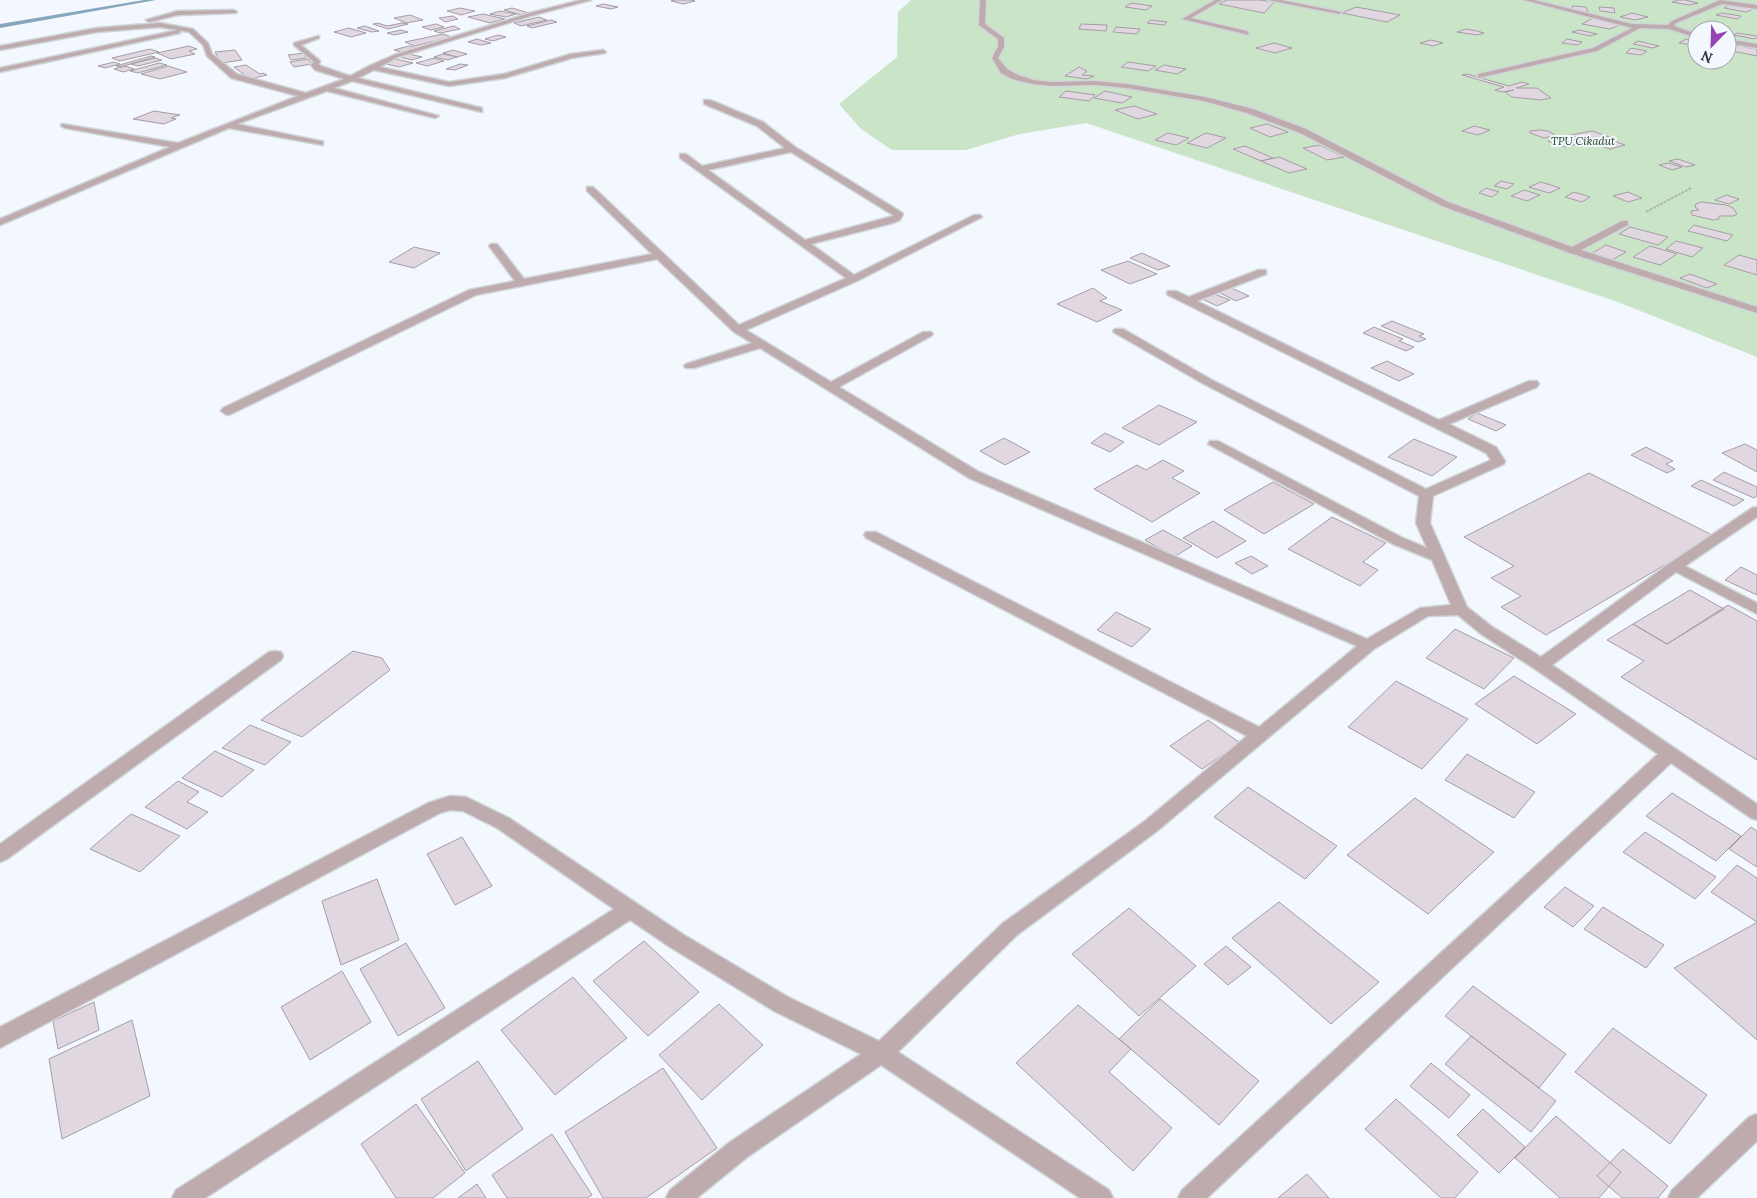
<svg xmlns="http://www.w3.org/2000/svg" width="1757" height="1198" font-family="Lora,serif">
	<rect width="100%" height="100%" fill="#f3f8fe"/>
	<path fill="#cae4c8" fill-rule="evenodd" d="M911,0H1757V357L1615,301L1086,123L1020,134L966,150H892L861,129L839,104L897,57L898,12ZM1697,30H1727V60H1697Z"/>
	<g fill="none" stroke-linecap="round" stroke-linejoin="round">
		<path fill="#87a8bc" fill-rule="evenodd" d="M144,0H156L0,28V24Z"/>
	</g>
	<path fill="#e0d7e0" stroke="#a69da6" d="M676,0H691L695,1L683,4L671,1Z
		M1227,0H1260L1274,2L1264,13L1219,4Z
		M1678,0H1685L1698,3L1689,5L1672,2Z
		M1131,3L1152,6L1146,10L1125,7Z
		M603,4L618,7L611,9L596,6Z
		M1731,5L1753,9L1746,12L1724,8Z
		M1572,6L1586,7L1588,12L1573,10Z
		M1356,7L1400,15L1387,22L1342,13Z
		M1599,7L1614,8L1615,13L1600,11Z
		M460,8L475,11L461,15L447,11Z
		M512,8L529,13L521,15L504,10Z
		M500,11L516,14L506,17L490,14Z
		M1632,13L1648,17L1635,20L1620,17Z
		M1721,13L1741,16L1737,19L1716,15Z
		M483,14L505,19L490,23L468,17Z
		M410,15L423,20L406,23L394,18Z
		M453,16L458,19L445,22L439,18Z
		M539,17L547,20L521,26L514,23Z
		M1593,18L1622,24L1610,29L1582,24Z
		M551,20L557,22L532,28L527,26Z
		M1151,20L1167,22L1164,25L1147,23Z
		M378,23L387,26L402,23L408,24L388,29L373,24Z
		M436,24L444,27L431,30L422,27Z
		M1081,24L1107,25L1106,31L1079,29Z
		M365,26L379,31L372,32L357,28Z
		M454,26L460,29L440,33L434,31Z
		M1116,27L1140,29L1137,34L1113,32Z
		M349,28L366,33L351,37L334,32Z
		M1466,29L1477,31L1484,33L1477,35L1457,32Z
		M401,30L408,32L394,35L387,33Z
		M1579,30L1597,34L1590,36L1572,32Z
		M1737,33L1757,36V37L1755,39L1734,35Z
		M443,34L452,37L414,46L405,42Z
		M498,35L506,37L493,41L485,39Z
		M477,39L491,43L481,45L468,42Z
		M1567,39L1582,42L1578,45L1562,43Z
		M1686,39L1697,42V43L1692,45L1679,43Z
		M1431,40L1443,43L1433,46L1420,43Z
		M1638,41L1659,46L1653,48L1633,44Z
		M1274,43L1292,48L1275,53L1256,48Z
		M1727,44L1757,49V56L1727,50Z
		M189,46L197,49L189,51L195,54L171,59L157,53Z
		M409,46L417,48L402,52L394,50Z
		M1631,48L1647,51L1641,55L1626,53Z
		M150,49L159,52L120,61L112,58Z
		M235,50L242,60L222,63L215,52Z
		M453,50L467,54L457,57L443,53Z
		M304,53L306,58L291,60L288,55Z
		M409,54L422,57L412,60L399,57Z
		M443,54L457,57L448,60L434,57Z
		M151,56L155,57L120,67L116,66Z
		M155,58L162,60L138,66L131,64Z
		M434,58L444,61L427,66L416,63Z
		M308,59L312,64L294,67L290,62Z
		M396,59L413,63L399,67L382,63Z
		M114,62L120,64L105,68L98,66Z
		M1128,62L1156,66L1148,71L1121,67Z
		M159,63L167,65L138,73L130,71Z
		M460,64L468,65L455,70L446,69Z
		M246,65L260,74L263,73L267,75L250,79L234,67Z
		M1164,65L1186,69L1177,74L1155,70Z
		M125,66L134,69L123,72L114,69Z
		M168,66L187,72L160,79L141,74Z
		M1079,67L1087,71L1082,75L1094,76L1087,79L1065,76Z
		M1467,74L1509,86L1522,82L1529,84L1516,88H1537L1551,98L1541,100L1512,97L1505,92L1514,90L1502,92L1495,90L1504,87L1462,75Z
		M1066,91L1095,95L1089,101L1059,97Z
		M1105,91L1132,97L1122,103L1094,98Z
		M1134,106L1157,114L1138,119L1115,110Z
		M154,111L180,115L171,118L176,119L164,124L133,119Z
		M1267,124L1288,132L1270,137L1250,128Z
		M1474,126L1490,130L1478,135L1462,131Z
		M1540,130L1548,131L1555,135L1544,138L1530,133V131Z
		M1592,131L1612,138L1608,139L1625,145L1610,149L1570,135Z
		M1168,133L1189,138L1176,145L1155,140Z
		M1206,133L1226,138L1207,148L1187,143Z
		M1566,137L1582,143L1564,147L1548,141Z
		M1320,145L1344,157L1327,160L1303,148Z
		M1245,146L1273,158L1261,161L1233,149Z
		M1279,157L1307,169L1289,173L1261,161Z
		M1678,159L1695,165L1686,167L1669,161Z
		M1668,163L1682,167L1672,170L1659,165Z
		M1501,181L1514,184L1507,189L1494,186Z
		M1541,182L1560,188L1549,193L1529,187Z
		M1486,188L1499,192L1492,197L1479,193Z
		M1524,190L1540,195L1527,201L1511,196Z
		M1574,192L1590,197L1582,202L1565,197Z
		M1628,192L1642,198L1628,202L1613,196Z
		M1726,195L1739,199L1729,204L1715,200Z
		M1701,202L1726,205L1733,208L1737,214L1733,216H1719V219L1713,220L1692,215L1691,211L1699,210L1695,207L1696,204Z
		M1694,225L1733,235L1727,241L1688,231Z
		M1630,227L1668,237L1658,245L1619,234Z
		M1676,241L1703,248L1692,257L1666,249Z
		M1606,245L1626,252L1612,260L1591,254Z
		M1650,246L1677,254L1660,265L1633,257Z
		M414,247L440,253L414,268L389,262Z
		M1142,253L1170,266L1158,270L1130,258Z
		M1739,255L1757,260V275L1724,265Z
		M1128,261L1157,274L1130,284L1101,270Z
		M1690,274L1717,284L1707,288L1680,278Z
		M1223,284L1249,296L1236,301L1210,288Z
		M1093,288L1107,298L1100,301L1122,310L1097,322L1057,304Z
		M1212,293L1230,300L1217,306L1200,298Z
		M1392,321L1424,334L1419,336L1426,339L1418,342L1381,326Z
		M1374,327L1403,339L1399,341L1414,347L1406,351L1363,333Z
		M1387,361L1414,374L1399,381L1371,368Z
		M1159,405L1197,422L1159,445L1122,428Z
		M1477,413L1506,425L1496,431L1468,419Z
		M1105,433L1124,442L1110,452L1091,443Z
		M1004,438L1030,452L1005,465L980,451Z
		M1414,439L1457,457L1432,476L1388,457Z
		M1745,444L1757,450V472L1722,453Z
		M1646,447L1673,461L1666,464L1675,469L1667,473L1631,455Z
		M1163,460L1184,471L1172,478L1200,493L1152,522L1094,489L1137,465L1146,470Z
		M1724,472L1757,487V496L1754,498L1713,480Z
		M1589,473L1714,536L1546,635L1501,607L1521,596L1491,578L1514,566L1464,537Z
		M1701,480L1744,500L1734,506L1691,486Z
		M1273,482L1314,504L1264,534L1224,510Z
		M1332,517L1386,543L1363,562L1378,570L1360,586L1288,549Z
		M1213,521L1246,541L1217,558L1183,538Z
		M1163,530L1192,546L1174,557L1145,540Z
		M1251,556L1268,566L1252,574L1235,563Z
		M1741,567L1757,575V595L1725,580Z
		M1690,590L1724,609L1667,644L1633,624Z
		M1728,605L1757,621V760L1621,677L1644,661L1607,640L1633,624L1667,644Z
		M1116,612L1151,629L1132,647L1097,630Z
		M1455,629L1514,658L1484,689L1426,658Z
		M353,651L382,658L390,670L302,737L261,720Z
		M1514,676L1576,714L1537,744L1475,704Z
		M1396,681L1468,719L1422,769L1348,727Z
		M1208,720L1240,743L1202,769L1170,746Z
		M250,725L291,742L265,765L222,748Z
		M215,751L254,770L222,797L182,778Z
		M1467,754L1535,792L1514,818L1445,780Z
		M178,781L199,792L187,802L208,812L187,829L145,807Z
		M1248,787L1337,846L1305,879L1214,817Z
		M1672,793L1741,836L1716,861L1646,816Z
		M1415,798L1494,852L1428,914L1347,855Z
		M131,814L180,836L140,872L90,849Z
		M1751,827L1757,831V867L1729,849Z
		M1645,832L1716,877L1695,899L1623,852Z
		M462,837L492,886L455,905L427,854Z
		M1737,865L1757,878V922L1711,892Z
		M377,879L399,940L341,965L322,901Z
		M1565,887L1594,906L1573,927L1544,907Z
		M1279,902L1379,982L1331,1024L1232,938Z
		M1603,907L1664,945L1646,968L1584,929Z
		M1129,908L1196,966L1139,1016L1072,954Z
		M1756,923H1757V1040L1674,968Z
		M644,941L699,992L648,1036L593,981Z
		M406,943L445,1008L398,1036L360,969Z
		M1226,946L1251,967L1228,985L1204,964Z
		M342,971L371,1022L310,1060L281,1007Z
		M573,977L627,1038L555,1095L501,1030Z
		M1473,986L1566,1054L1539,1088L1445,1016Z
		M1160,999L1259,1081L1219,1125L1119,1039Z
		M94,1002L99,1030L58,1049L53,1021Z
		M719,1004L763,1045L702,1100L659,1055Z
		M1078,1005L1131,1049L1109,1072L1172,1128L1133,1171L1016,1063Z
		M132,1020L150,1096L62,1139L49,1059Z
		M1613,1028L1707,1095L1670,1144L1575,1072Z
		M1471,1036L1556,1101L1531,1132L1445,1064Z
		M478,1061L523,1129L466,1171L421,1099Z
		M1431,1063L1470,1095L1449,1118L1410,1086Z
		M663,1068L717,1148L646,1198H603L565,1132Z
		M1396,1099L1478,1172L1455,1198H1441L1365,1129Z
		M416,1104L465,1173L433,1198H396L361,1144Z
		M1483,1109L1525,1147L1499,1173L1457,1135Z
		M1556,1116L1621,1172L1599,1198H1560L1515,1158Z
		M552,1134L592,1195L587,1198H507L492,1175Z
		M1623,1149L1668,1186L1658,1198H1622L1597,1176Z
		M1307,1174L1329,1198H1278Z
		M477,1184L486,1198H458Z"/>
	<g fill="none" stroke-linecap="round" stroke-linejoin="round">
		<g stroke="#d0d5da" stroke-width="3">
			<path id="minor" d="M581,0H591L534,15L398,57L380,67L449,82L504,74L571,54L603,50L606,52L605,53L572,58L505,78L449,86L374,70L358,78L482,108V112L352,81L334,88L439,116L435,118L327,91L237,124L320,141H323V145L229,128L0,225V219L170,147L65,128L61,126L62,124L178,143L298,96L231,78L207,56L203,45L189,32L160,27L97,32L0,50V46L97,28L160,23L193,29L208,43L212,54L237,74L306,93L344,79L315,70L311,65L314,62L294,45V43L319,36V38L301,45L320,61L319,65L321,66L350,76L369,66L394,55L530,13Z
				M980,0H986L985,24L1004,38V47L998,58L1007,69L1018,75L1033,80L1051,82L1095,81L1127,84L1205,97L1253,109L1306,129L1448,202L1572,247L1622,221H1628V225L1581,250L1757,307V313L1570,253L1442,206L1300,133L1247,113L1204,101L1127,88L1095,85L1051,86L1033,84L1012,79L1001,73L992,58L998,47V39L979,25Z
				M1215,0H1222L1191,18L1247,31L1249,35L1182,19Z
				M1268,0H1281L1342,12L1339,14Z
				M1524,0H1534L1632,24L1668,25L1672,21L1720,0L1757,5V9L1722,4L1676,23L1674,26L1697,34V38L1669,29L1640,28L1597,51L1478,78V74L1593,48L1632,28Z
				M234,10L237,12L236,13L178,15L149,22L146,20L178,11Z
				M178,30L180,31V33L0,72V68Z
				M1727,39L1757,44V48L1727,43Z
				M704,100H710L763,122L795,147L901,212L903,214L900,220L893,223L811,244L854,275L974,215H980L982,217L857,281L746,330L831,382L923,332H931L933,334L931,336L839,387L979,472L1367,639L1420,608L1451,605L1432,560L1393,544L1208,444L1210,441H1218L1403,538L1427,548L1416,523L1419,496L1204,384L1115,333L1113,331L1115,329H1123L1212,380L1426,489L1491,460L1486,453L1168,295L1167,293L1168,291H1176L1189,297L1258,270H1266V274L1197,301L1439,420L1529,381H1537L1539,384L1537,387L1449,424L1496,447L1505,461L1504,464L1433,496L1430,523L1467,607L1491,626L1541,657L1670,563L1752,508L1757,507V517L1685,566L1757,603V614L1676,572L1552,665L1757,804V820L1751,818L1671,763L1207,1198H1178L1182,1190L1658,754L1535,669L1481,634L1458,615L1428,616L1374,649L1157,831L1017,935L898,1052L1109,1190L1113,1198H1080L881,1065L746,1158L697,1198H666L670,1190L730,1142L861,1054L774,1011L670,947L630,920L205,1198H172L176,1190L614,909L497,828L463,811L450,810L440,813L0,1048V1027L428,803L450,796L466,797L509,818L684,935L788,997L879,1041L1003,923L1145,821L1247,736L866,538L864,535L866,532H876L1259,727L1357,646L969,478L760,348L694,368H686L684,366L686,364L752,343L734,332L657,259L476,295L231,414L227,415L221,411L223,408L469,290L515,281L489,246L491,244H497L524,279L652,254L587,191V187H593L739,325L846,278L680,158V154H686L702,166L785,148L757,126L704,104ZM791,152L893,215V216L805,240L708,170Z
				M275,651L281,652L283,656L281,660L7,859L0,862V844L269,652Z
				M1757,1114V1141L1697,1198H1668L1672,1190L1749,1117Z"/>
		</g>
		<path stroke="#b0b5ba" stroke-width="2" stroke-dasharray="3 1" stroke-linecap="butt" d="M1646,212L1691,188"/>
		<use href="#minor" fill="#bdabae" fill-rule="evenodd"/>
	</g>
	<g text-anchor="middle" stroke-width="4" stroke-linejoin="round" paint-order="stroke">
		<g font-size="11" font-style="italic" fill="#183d17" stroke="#f3f8fe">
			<text x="1583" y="145">TPU Cikadut</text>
		</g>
	</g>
	<g transform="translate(1712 45) rotate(203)"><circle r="24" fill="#f3f8fe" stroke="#a5a9ae"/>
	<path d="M0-4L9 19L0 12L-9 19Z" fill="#9345b6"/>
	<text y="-8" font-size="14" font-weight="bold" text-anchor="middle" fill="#2f3337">N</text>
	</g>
</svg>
